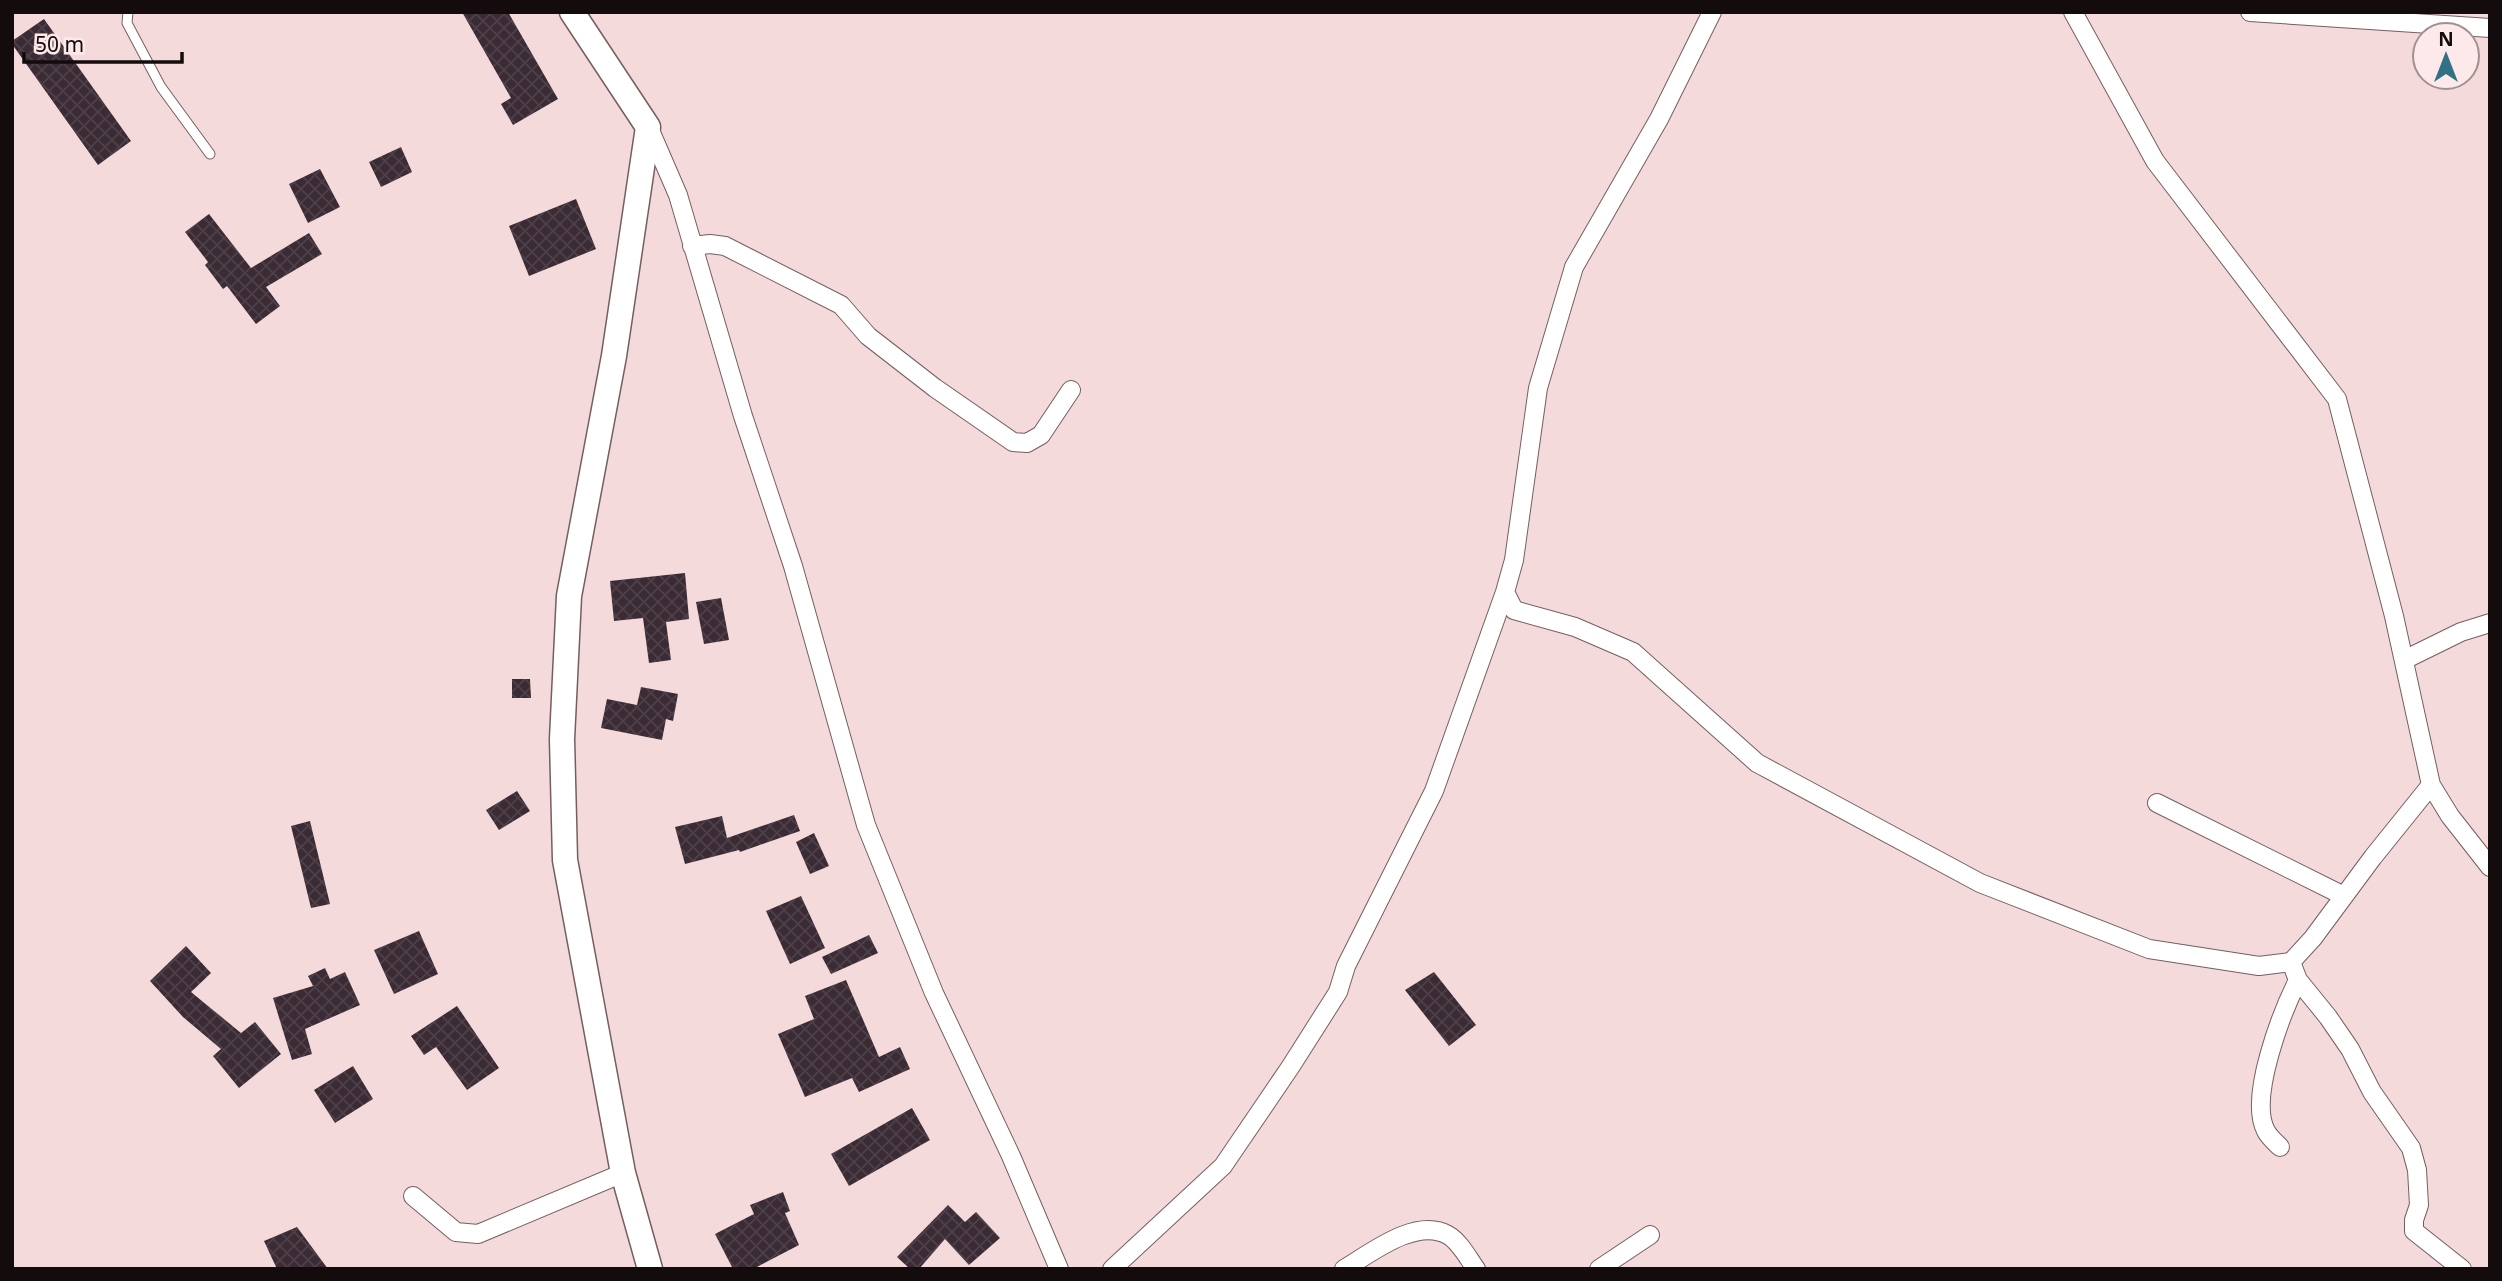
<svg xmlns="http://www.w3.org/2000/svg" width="2502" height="1281" font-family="'Noto Sans',sans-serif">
	<defs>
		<pattern id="building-cross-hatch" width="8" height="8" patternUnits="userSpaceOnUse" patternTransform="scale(1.75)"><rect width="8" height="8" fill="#3b2b35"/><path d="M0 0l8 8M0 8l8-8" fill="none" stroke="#4e4048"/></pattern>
	</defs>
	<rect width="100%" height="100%" fill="#f5dadc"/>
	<path fill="url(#building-cross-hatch)" d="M462,12H508L558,99L513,125L501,104L511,98Z
		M44,19L131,141L98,165L12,44V41Z
		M401,147L412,172L381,187L369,162Z
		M320,169L340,207L308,223L289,184Z
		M576,199L596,249L529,276L509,226Z
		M209,214L251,268L309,233L322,254L266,287L280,306L256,324L227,286L223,289L205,265L208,262L185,232Z
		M685,573L689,619L666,622L671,660L649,663L643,618L614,621L610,581Z
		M721,598L729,640L704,644L696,602Z
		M512,679H530L531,698H512Z
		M641,687L678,694L673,721L666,719L662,740L601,728L607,699L637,705Z
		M517,791L530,811L499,830L486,810Z
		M794,815L800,831L740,852L739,850L685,864L675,827L722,816L727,838Z
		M310,821L330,904L311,908L291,826Z
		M814,833L829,866L810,874L796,842Z
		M801,896L825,948L790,964L766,911Z
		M419,931L438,974L394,994L374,950Z
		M869,935L878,953L831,974L822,957Z
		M186,946L211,973L191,992L241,1033L255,1022L281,1054L239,1088L213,1056L221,1049L183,1017L150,981Z
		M325,968L330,979L345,972L360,1005L305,1029L312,1054L292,1060L273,998L313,986L308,976Z
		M1434,972L1476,1025L1449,1046L1405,990Z
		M846,980L879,1057L900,1047L910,1069L859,1092L852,1078L805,1097L778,1034L814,1019L805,996Z
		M457,1006L499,1068L467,1090L436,1047L424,1055L411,1036Z
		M353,1066L373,1099L335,1123L314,1090Z
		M912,1108L930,1140L849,1186L831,1154Z
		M783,1192L790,1211L785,1213L799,1245L753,1269H733L715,1234L754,1214L750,1205Z
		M948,1205L965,1222L976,1212L1000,1238L969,1265L945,1239L919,1269H910L897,1257Z
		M297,1227L328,1269H277L264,1241Z"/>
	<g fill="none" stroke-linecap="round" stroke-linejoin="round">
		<g stroke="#755e60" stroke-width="11">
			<path id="lane" d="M128,12L127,23L161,87L210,154"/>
		</g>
		<g stroke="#755e60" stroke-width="20">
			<path id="street" d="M1712,12L1659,119L1574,267L1538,388L1514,560L1505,592L1514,610L1575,627L1633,652L1757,763L1980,883L2149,949L2259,966L2291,962L2313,938L2373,857L2431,785L2450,816L2490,867
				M2073,12L2155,161L2337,399L2394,616L2431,785
				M2250,12L2490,28
				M649,128L678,195L743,416L793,566L866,825L934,993L1011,1156L1059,1269
				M692,246L710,244L725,246L841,305L868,336L935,388L1013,442L1027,443L1041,435L1071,390
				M2404,660L2461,632L2490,623
				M2157,803L2344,896
				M2291,962L2298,980L2328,1017L2350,1049L2372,1092L2411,1148L2417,1170L2419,1205L2414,1220V1231L2462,1269
				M2280,1147C2275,1142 2269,1137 2266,1131C2248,1098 2282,1012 2298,980
				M413,1196L456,1232L478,1234L623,1173
				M1112,1269L1223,1166L1291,1066L1338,992L1346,966L1434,791L1505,592
				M1344,1269C1371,1253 1416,1217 1448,1235C1460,1242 1468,1258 1476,1269
				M1599,1269L1650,1235"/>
		</g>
		<g stroke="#755e60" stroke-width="27">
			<path id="secondary" d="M572,12L648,127L614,356L569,596L562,739L565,860L623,1173L650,1269"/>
		</g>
		<use href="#lane" stroke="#fff" stroke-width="9"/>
		<use href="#street" stroke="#fff" stroke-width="18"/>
		<use href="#secondary" stroke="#fff" stroke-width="24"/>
	</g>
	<rect width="2502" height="1281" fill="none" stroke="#140b0c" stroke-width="28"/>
	<g transform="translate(2446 56)"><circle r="33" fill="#fee9ea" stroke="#a09091" stroke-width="2"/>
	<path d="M0-5L12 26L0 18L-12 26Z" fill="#307284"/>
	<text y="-10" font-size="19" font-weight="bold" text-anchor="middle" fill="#140b0c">N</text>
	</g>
	<path d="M24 52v10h158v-10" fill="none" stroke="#140b0c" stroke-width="3.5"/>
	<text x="35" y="52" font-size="21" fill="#140b0c" stroke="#fee9ea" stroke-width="5" paint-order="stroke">50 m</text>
</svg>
